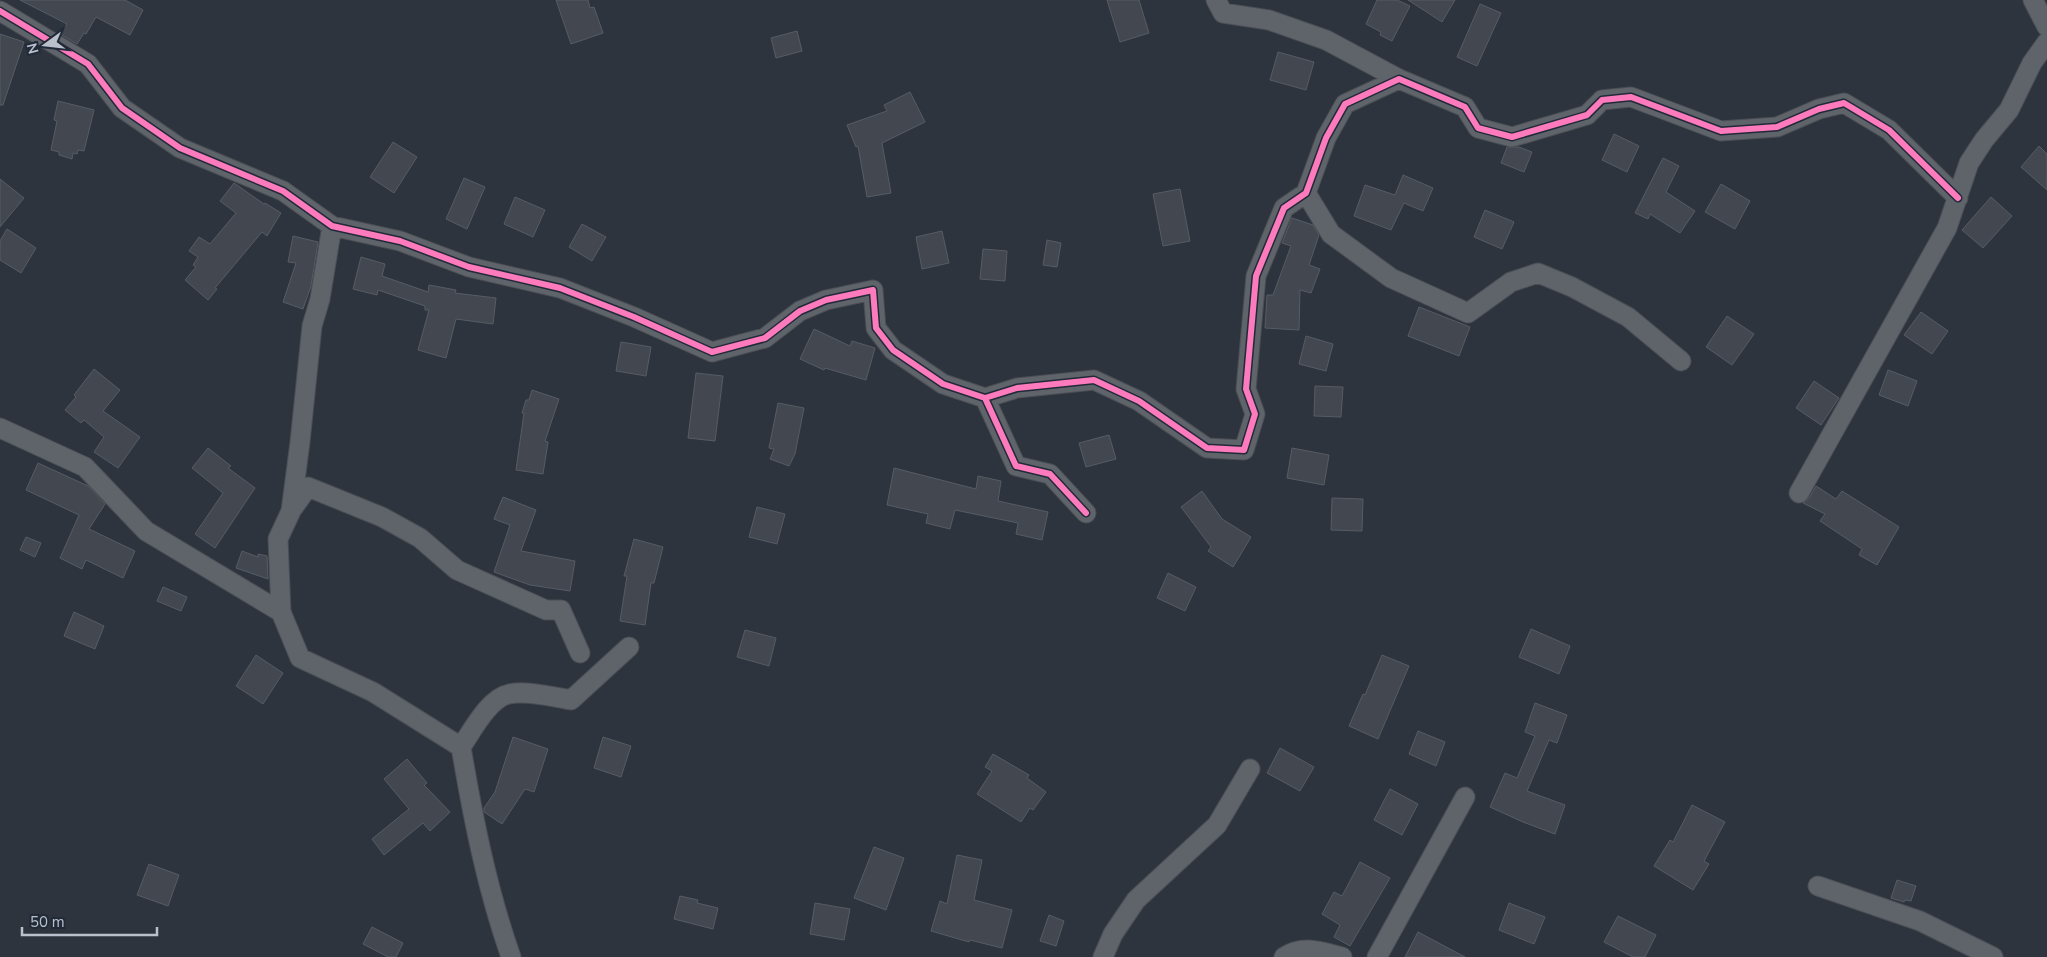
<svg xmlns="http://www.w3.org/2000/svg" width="2047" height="957" font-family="'Nunito Sans',sans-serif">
	<rect width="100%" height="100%" fill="#2e343d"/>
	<path fill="#434850" stroke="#575c64" d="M20,0H125L143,10L130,35L96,17L86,34L84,33L77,44L60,34L67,24Z
		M556,0H588L590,8L594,7L603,33L571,44Z
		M1107,0H1139L1149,33L1120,42Z
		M1377,0H1397L1410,6L1392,41L1380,35L1381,32L1366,24Z
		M1408,0H1455L1442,22Z
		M1480,4L1501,13L1477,66L1457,57Z
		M797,31L802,51L776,58L771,38Z
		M0,34L24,42L3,105H0Z
		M1278,52L1314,62L1306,90L1270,80Z
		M910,92L925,122L882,143L891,193L867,197L858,146L856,147L847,125L887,111L884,105Z
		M58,101L94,110L84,151L78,150L77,154L73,153L72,159L59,155V152L51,150L57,121L54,120Z
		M1614,134L1639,146L1627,172L1602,160Z
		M393,142L417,157L394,193L370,177Z
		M2039,146L2047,154V190L2021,167Z
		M1507,147H1519L1532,152L1524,172L1501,163Z
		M1663,158L1679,166L1666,192L1695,211L1680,233L1650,214L1648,219L1635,213Z
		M1403,175L1433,188L1423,211L1404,203L1391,230L1354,216L1365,185L1395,195Z
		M464,178L485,187L467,229L446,219Z
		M0,179L24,198L0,227Z
		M234,183L264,204L265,203L281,213L267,236L262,232L215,288L217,289L208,300L185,280L196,267L193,265L198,257L189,251L199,237L210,244L236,213L220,201Z
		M1721,184L1750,201L1735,229L1705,212Z
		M1180,189L1190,241L1163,246L1153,194Z
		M515,197L545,210L533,237L504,224Z
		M1991,197L2012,216L1983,248L1962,230Z
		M1485,210L1514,222L1502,249L1474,237Z
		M1292,218L1313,225L1319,235L1309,265L1320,269L1311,293L1300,290L1299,330L1265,328L1267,295H1273L1291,246L1282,243Z
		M582,224L606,237L592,261L569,247Z
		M7,229L36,248L21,273L0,260V241Z
		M942,231L949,263L922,269L916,237Z
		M293,236L318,242L311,286L303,309L283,302L296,263L288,262Z
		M1047,240L1061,243L1057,267L1043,265Z
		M983,249L1007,251L1005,281L980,279Z
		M361,257L385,264L382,276L428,292L429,285L456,290L455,293L496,298L493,324L456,319L446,358L418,350L429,310H425V306L378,290L377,295L353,289Z
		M1419,307L1470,327L1459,356L1408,336Z
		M1921,312L1948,331L1932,354L1904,335Z
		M1727,316L1754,334L1732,365L1706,347Z
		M814,329L850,346L852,341L875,348L866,380L825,368L824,370L800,359Z
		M1306,336L1333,344L1326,371L1299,364Z
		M621,342L651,347L646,376L616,371Z
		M94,369L120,390L103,411L140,437L118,468L94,452L104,437L84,420L81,423L65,410L76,397L74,395Z
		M1888,370L1917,381L1908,406L1879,395Z
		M696,373L723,376L715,441L688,438Z
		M1814,381L1839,398L1821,425L1796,408Z
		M1315,386L1343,387L1341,417L1314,416Z
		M532,390L559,399L545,441L548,442L543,474L516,470L524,413H522L526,400H529Z
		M778,403L804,408L795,454L789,466L770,459L774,449L769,448Z
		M1109,435L1116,459L1086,467L1079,443Z
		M208,448L231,466L228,468L255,488L215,548L195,534L223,493L192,468Z
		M1292,448L1329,455L1324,485L1287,478Z
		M38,463L88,486L105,504L89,529L135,551L123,578L86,560L82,569L60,558L79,515L26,490Z
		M894,468L976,489L978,476L1001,481L998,501L1048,512L1042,540L1016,534L1018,523L955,510L950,529L926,523L928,514L887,505Z
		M1816,486L1836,499L1842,491L1899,527L1877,565L1859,555L1862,549L1820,521L1825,514L1803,503L1809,498Z
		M1202,491L1222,519L1251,537L1233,567L1208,551L1211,547L1181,507Z
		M503,497L536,510L521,551L575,561L570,591L530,585L494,572L510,525L494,519Z
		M1332,498L1363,499L1362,531L1331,530Z
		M757,507L785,514L777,544L749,537Z
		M26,537L41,543L35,557L20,550Z
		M634,539L663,547L654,583H651L645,625L620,621L627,576H624Z
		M242,551L258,557V554L267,556L268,579L236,568Z
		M1168,573L1196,587L1185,611L1157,598Z
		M163,587L187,597L181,611L157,601Z
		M74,612L104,626L95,649L64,636Z
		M1531,629L1570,646L1559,674L1519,657Z
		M745,630L776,638L769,666L737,657Z
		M256,655L283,673L263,704L236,686Z
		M1382,655L1409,666L1378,739L1349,726L1363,694L1365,695Z
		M1535,703L1567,715L1557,743L1549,740L1527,791L1565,805L1555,834L1523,822L1490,807L1505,773L1517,778L1535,736L1525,732Z
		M1418,731L1445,742L1436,766L1409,754Z
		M513,737L548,749L534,792L525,789L502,824L484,812V808L495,792Z
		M603,737L631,746L621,777L594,768Z
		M1280,748L1314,767L1300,791L1267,773Z
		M993,754L1029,775L1027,778L1046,792L1033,810L1030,808L1021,822L977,794L992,771L985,767Z
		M407,759L427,783L424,785L450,812L430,831L423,823L384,855L372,839L409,809L384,779Z
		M1390,789L1418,804L1402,835L1374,820Z
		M1692,805L1725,822L1704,861L1709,864L1693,890L1654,866L1670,840L1673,842Z
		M874,847L904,858L886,910L854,898Z
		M957,855L982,860L974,900L1012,910L1002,948L970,940L969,942L931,931L940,901L947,904Z
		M1360,862L1390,878L1350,946L1334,937L1340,925L1322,914L1334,892L1342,896Z
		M149,864L179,875L168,906L137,895Z
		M1897,880L1916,886L1911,901L1905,900L1904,902L1891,898Z
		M680,896L698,900L697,903L718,908L713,929L674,919Z
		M815,903L850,909L844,940L810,934Z
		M1509,903L1545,917L1534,944L1499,930Z
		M1049,915L1064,921L1056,946L1040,941Z
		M1618,916L1656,935L1645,957H1633L1604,942Z
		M372,927L403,943L396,957H388L363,944Z
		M1418,932L1465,957H1405Z"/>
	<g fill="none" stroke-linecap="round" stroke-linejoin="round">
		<g stroke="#4b4f55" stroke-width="21">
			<path id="minor" d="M1216,0L1223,13L1269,20L1326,40L1399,79
				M2033,0L2047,27
				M0,11L88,64L122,108L180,148L283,191L332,226L400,241L469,267L560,288L634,317L712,352L765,338L800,311L826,300L873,290L876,328L893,350L943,384L985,398
				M1306,193L1331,234L1391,278L1468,313L1511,282L1538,273L1572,287L1628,317L1681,361
				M332,226L320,299L312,326L300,442L291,511L278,539L281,612L300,658L373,692L461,747
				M0,428L85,467L146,531L281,612
				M1799,493L1947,228L1969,163L1984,140L2009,110L2032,63L2047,42
				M293,508L308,487L382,517L420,538L457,570L546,610H561L580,653
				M1086,513L1050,474L1016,466L985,398L1017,388L1094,380L1139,401L1207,448L1244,450L1255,414L1246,389L1256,276L1284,208L1306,193L1326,138L1345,104L1399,79L1465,107L1478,128L1512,137L1587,115L1602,100L1631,97L1721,131L1777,127L1819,109L1844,103L1889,130L1958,198
				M1818,886L1920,921L1993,957
				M511,957C487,889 473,818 461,747C472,731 489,698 509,694C526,690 554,697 571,700L629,647
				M1103,957L1113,934L1136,900L1217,825L1250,769
				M1284,957C1303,944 1322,952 1342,957
				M1377,957L1465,797"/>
		</g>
		<use href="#minor" stroke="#5f636a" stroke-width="19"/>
		<g stroke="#212a38" stroke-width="9">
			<path id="cycleway" d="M0,11L88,64L122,108L180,148L283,191L332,226L400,241L469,267L560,288L634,317L712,352L765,338L800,311L826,300L873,290L876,328L893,350L943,384L985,398
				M1086,513L1050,474L1016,466L985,398L1017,388L1094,380L1139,401L1207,448L1244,450L1255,414L1246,389L1256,276L1284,208L1306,193L1326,138L1345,104L1399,79L1465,107L1478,128L1512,137L1587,115L1602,100L1631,97L1721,131L1777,127L1819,109L1844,103L1889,130L1958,198"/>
		</g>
		<use href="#cycleway" stroke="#fd7abc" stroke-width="6"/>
	</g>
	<g transform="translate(45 45) rotate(255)" stroke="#212a38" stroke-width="4" paint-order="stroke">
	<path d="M0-4L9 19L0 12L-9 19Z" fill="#bac1cc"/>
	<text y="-8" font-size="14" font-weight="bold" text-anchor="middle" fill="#bac1cc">N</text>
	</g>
	<path d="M22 927v8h135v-8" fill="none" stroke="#bac1cc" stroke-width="2.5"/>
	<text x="30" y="927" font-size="15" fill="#bac1cc" stroke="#212a38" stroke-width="4" paint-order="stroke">50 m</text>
</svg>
